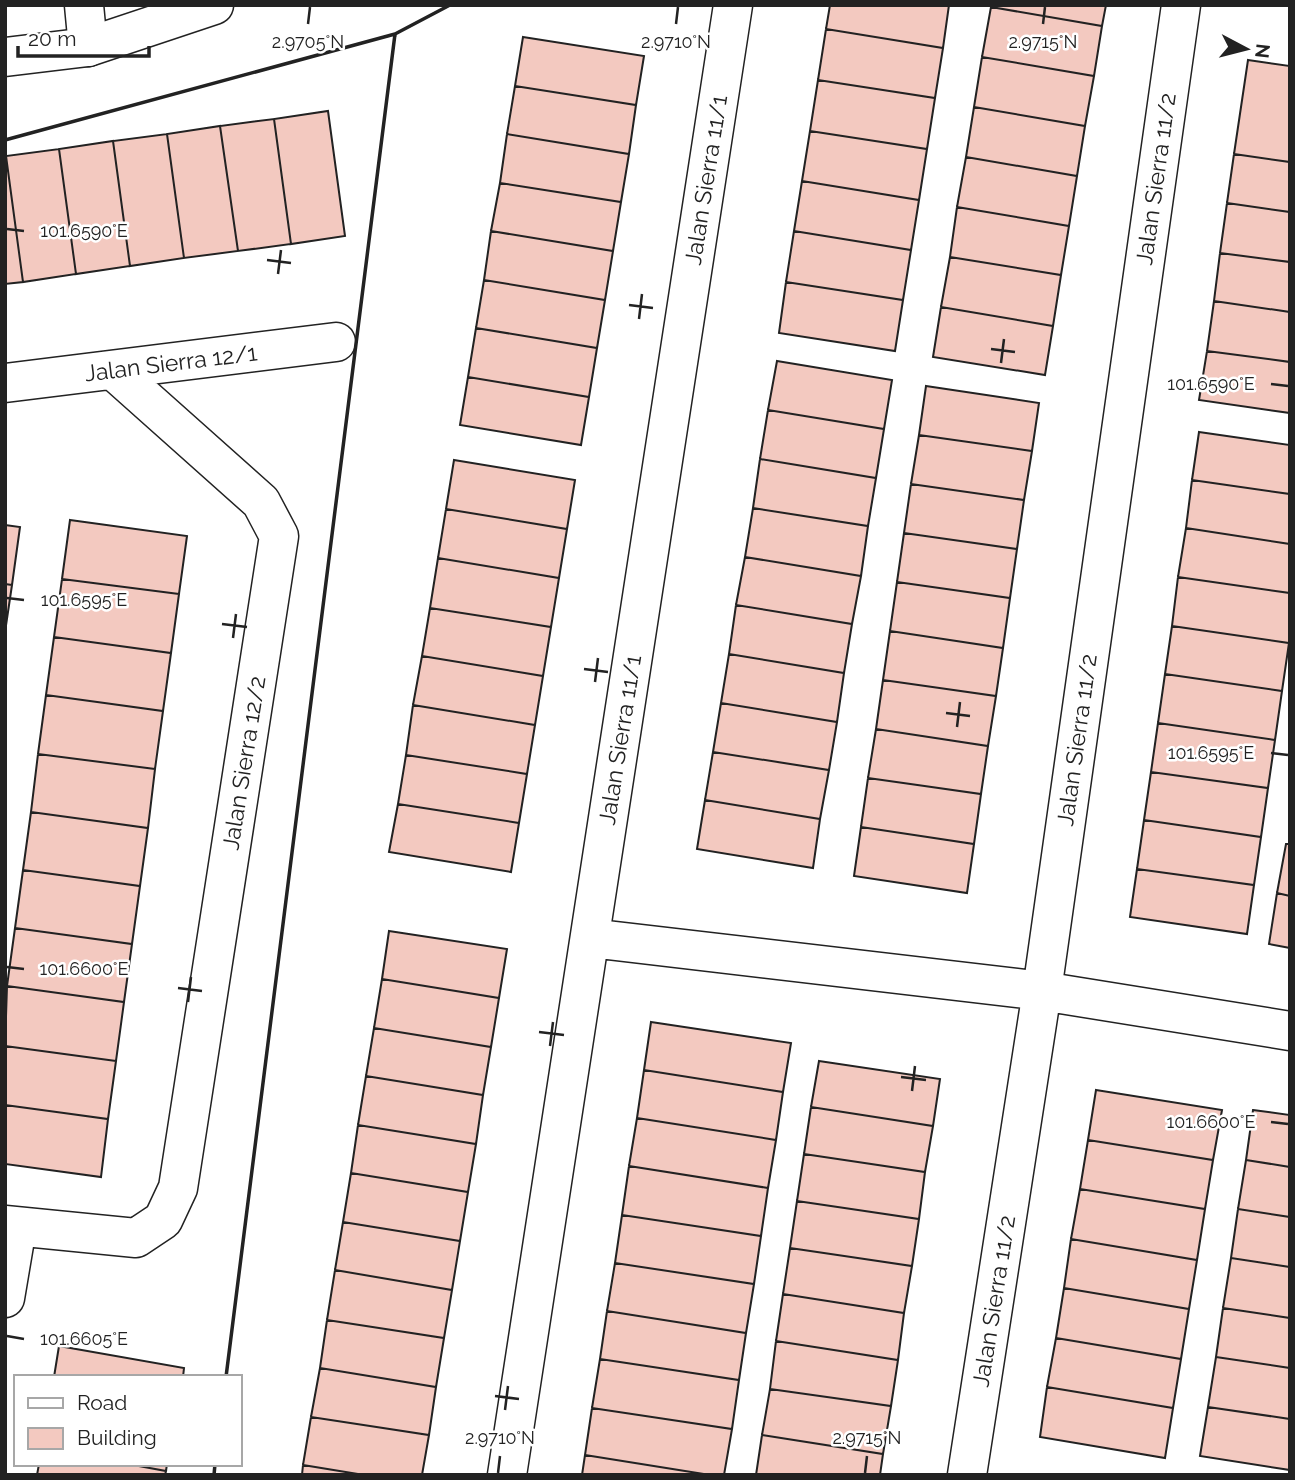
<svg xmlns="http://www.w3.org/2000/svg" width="1295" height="1480" font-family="Raleway,sans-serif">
	<rect width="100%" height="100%" fill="#fff"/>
	<path fill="#f3c9c0" stroke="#222" stroke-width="2" d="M830,5H949L943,48L826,29Z
		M991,5H1106L1102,26L991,7Z
		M991,7L1102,26L1094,76L982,57Z
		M826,29L943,48L935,98L818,80Z
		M523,37L644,56L636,105L515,86Z
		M982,57L1094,76L1085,126L974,107Z
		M1248,60L1290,66V162L1234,154Z
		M818,80L935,98L927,149L810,131Z
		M515,86L636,105L629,154L507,134Z
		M974,107L1085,126L1077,176L966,157Z
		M328,111L345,236L291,244L274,119Z
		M274,119L291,244L238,251L220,126Z
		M220,126L238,251L184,258L167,134Z
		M810,131L927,149L919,200L802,181Z
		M167,134L184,258L130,266L113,141Z
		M507,134L629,154L621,202L500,183Z
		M113,141L130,266L76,274L59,149Z
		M59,149L76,274L23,282L6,156Z
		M1234,154L1290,162V212L1227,203Z
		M6,156L23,282L5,284V156Z
		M966,157L1077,176L1069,226L957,207Z
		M802,181L919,200L911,250L794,231Z
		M500,183L621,202L613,251L491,231Z
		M1227,203L1290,212V262L1220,253Z
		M957,207L1069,226L1061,275L950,257Z
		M491,231L613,251L605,300L484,280Z
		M794,231L911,250L903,300L786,282Z
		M1220,253L1290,262V312L1214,301Z
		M950,257L1061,275L1053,326L941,307Z
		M484,280L605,300L597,348L476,328Z
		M786,282L903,300L895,351L779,333Z
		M1214,301L1290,312V362L1207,351Z
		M941,307L1053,326L1045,375L933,357Z
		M476,328L597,348L589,397L468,377Z
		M1207,351L1290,362V413L1199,400Z
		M777,361L892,380L884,429L768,410Z
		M468,377L589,397L581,445L460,425Z
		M926,386L1039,403L1032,451L919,435Z
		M768,410L884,429L876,478L760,459Z
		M1199,432L1290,445V494L1192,480Z
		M919,435L1032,451L1024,500L911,484Z
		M760,459L876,478L868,526L753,508Z
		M454,460L575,480L567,529L446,509Z
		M1192,480L1290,494V544L1186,528Z
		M911,484L1024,500L1017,549L904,533Z
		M753,508L868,526L861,576L745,557Z
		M446,509L567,529L559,578L438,558Z
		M70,520L187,536L179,594L62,579Z
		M5,525L20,527L12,585L5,584Z
		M1186,528L1290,544V593L1178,577Z
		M904,533L1017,549L1010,598L897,582Z
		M745,557L861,576L852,624L736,605Z
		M438,558L559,578L551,627L430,608Z
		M1178,577L1290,593L1289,643L1172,626Z
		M62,579L179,594L171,653L54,637Z
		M897,582L1010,598L1003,648L890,631Z
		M5,584L12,585L5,632Z
		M736,605L852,624L844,673L729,654Z
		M430,608L551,627L543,676L422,656Z
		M1172,626L1289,643L1282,691L1165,674Z
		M890,631L1003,648L996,696L883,680Z
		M54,637L171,653L163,711L46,695Z
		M729,654L844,673L837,722L721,703Z
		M422,656L543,676L535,725L413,705Z
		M1165,674L1282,691L1275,740L1158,723Z
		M883,680L996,696L988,746L876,729Z
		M46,695L163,711L155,769L38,754Z
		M721,703L837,722L829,770L713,752Z
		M413,705L535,725L527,774L406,755Z
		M1158,723L1275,740L1268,788L1151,772Z
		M876,729L988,746L981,794L868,778Z
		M713,752L829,770L820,819L705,800Z
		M38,754L155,769L148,828L31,812Z
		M406,755L527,774L519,823L398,804Z
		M1151,772L1268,788L1261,837L1144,820Z
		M868,778L981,794L974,844L861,827Z
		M705,800L820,819L813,868L697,849Z
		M398,804L519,823L511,872L389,852Z
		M31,812L148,828L140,886L23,870Z
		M1144,820L1261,837L1254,885L1137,869Z
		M861,827L974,844L967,893L854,876Z
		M1286,844H1290V896L1277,893Z
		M1137,869L1254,885L1247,934L1130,917Z
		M23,870L140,886L132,944L15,928Z
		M1277,893L1290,896V948L1269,944Z
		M15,928L132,944L124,1002L7,986Z
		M389,931L507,949L499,998L382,979Z
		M382,979L499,998L491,1047L374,1028Z
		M7,986L124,1002L116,1061L5,1046Z
		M651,1022L791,1043L783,1092L644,1070Z
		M374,1028L491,1047L483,1095L366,1076Z
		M5,1046L116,1061L108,1119L5,1105Z
		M819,1061L940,1079L933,1126L811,1107Z
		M644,1070L783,1092L776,1140L637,1118Z
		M366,1076L483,1095L476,1144L358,1125Z
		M1096,1090L1222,1110L1213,1160L1088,1140Z
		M5,1105L108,1119L101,1177L5,1164Z
		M811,1107L933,1126L925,1172L804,1154Z
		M1253,1110L1290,1115V1167L1246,1160Z
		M637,1118L776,1140L768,1188L629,1166Z
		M358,1125L476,1144L468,1192L351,1173Z
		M1088,1140L1213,1160L1205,1209L1080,1189Z
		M804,1154L925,1172L919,1219L797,1201Z
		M1246,1160L1290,1167V1217L1238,1209Z
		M629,1166L768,1188L761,1236L622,1215Z
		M351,1173L468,1192L460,1241L343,1222Z
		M1080,1189L1205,1209L1197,1260L1071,1239Z
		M797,1201L919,1219L912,1266L790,1248Z
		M1238,1209L1290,1217V1267L1231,1258Z
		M622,1215L761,1236L754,1284L615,1263Z
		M343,1222L460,1241L452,1290L335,1270Z
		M1071,1239L1197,1260L1189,1309L1064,1288Z
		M790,1248L912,1266L904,1313L783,1294Z
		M1231,1258L1290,1267V1318L1223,1308Z
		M615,1263L754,1284L746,1333L607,1311Z
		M335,1270L452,1290L444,1338L327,1320Z
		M1064,1288L1189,1309L1181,1359L1056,1338Z
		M783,1294L904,1313L898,1360L776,1341Z
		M1223,1308L1290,1318V1368L1216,1357Z
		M607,1311L746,1333L739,1380L600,1359Z
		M327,1320L444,1338L436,1387L320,1368Z
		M1056,1338L1181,1359L1173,1408L1047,1387Z
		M776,1341L898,1360L891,1406L770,1389Z
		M59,1346L184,1368L183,1377H54Z
		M1216,1357L1290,1368V1419L1208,1407Z
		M600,1359L739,1380L732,1429L592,1408Z
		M320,1368L436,1387L429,1435L311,1417Z
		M1047,1387L1173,1408L1165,1458L1040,1437Z
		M770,1389L891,1406L883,1454L762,1435Z
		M1208,1407L1290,1419V1470L1200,1456Z
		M592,1408L732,1429L724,1475H710L585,1455Z
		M311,1417L429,1435L422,1475H364L303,1465Z
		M762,1435L883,1454L880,1475H756Z
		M585,1455L710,1475H582Z
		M39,1464H128L166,1471L165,1475H37Z
		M128,1464H167L166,1471Z
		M303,1465L364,1475H302Z"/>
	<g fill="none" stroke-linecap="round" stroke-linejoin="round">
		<g stroke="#222" stroke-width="41">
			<path id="street" d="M84,5L88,47
				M5,383L336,342
				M590,938L1042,991L1290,1031
				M5,1225L136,1238L163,1220L178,1188L279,536L261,502L113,370
				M5,1298L17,1227
				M507,1475L733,5
				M967,1475L1042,991L1181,5"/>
		</g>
		<g stroke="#222" stroke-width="41">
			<path id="secondary" d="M5,57L88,47L214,5"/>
		</g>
		<use href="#street" stroke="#fff" stroke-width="38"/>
		<use href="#secondary" stroke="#fff" stroke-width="38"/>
		<path stroke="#222" stroke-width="3.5" d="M395,36V34L450,5
			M5,140L395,34L226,1377
			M214,1475L215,1464"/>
	</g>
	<path fill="none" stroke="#222" stroke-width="2.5" d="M308,24L310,7M676,24L678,7M1043,24L1045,7M7,229L24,231M267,260L291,263M278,274L281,250M629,305L653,308M639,319L642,294M991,349L1015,352M1001,363L1004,339M1271,384L1288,386M7,598L24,600M222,624L247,627M233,638L236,614M584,669L608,672M595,682L598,658M946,713L970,716M957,727L960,702M1271,753L1288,755M7,967L24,969M178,988L202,991M188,1002L191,977M539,1032L564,1035M550,1046L553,1022M901,1077L926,1080M912,1091L915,1066M1271,1122L1288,1124M7,1336L24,1339M495,1396L519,1399M505,1410L508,1386M498,1473L500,1456M865,1473L867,1456"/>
	<g text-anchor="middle" stroke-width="5" stroke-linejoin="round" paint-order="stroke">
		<g font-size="23" fill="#222" stroke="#fff">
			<text transform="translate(1156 179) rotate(-82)" y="8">Jalan Sierra 11/2</text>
			<text transform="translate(706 180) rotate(-81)" y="8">Jalan Sierra 11/1</text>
			<text transform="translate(171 363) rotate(-7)" y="8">Jalan Sierra 12/1</text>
			<text transform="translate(620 740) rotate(-81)" y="8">Jalan Sierra 11/1</text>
			<text transform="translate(1077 740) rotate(-82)" y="8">Jalan Sierra 11/2</text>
			<text transform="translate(244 763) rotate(-81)" y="8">Jalan Sierra 12/2</text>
			<text transform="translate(994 1301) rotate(-81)" y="8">Jalan Sierra 11/2</text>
		</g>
	</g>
	<g font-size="18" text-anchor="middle" fill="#222" stroke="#fff" stroke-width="5" stroke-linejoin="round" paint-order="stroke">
		<text x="308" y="48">2.9705°N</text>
		<text x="676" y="48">2.9710°N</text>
		<text x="1043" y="48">2.9715°N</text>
		<text x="84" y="237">101.6590°E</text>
		<text x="1211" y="390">101.6590°E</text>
		<text x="84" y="606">101.6595°E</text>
		<text x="1211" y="759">101.6595°E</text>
		<text x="84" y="975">101.6600°E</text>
		<text x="1211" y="1128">101.6600°E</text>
		<text x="84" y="1345">101.6605°E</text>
		<text x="500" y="1444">2.9710°N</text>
		<text x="867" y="1444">2.9715°N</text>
	</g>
	<rect width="1295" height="1480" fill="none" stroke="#222222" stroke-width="14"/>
	<rect x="14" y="1375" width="228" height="91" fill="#ffffff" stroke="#a7a7a7" stroke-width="2"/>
	<rect x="28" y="1398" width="35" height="10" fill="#ffffff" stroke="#a7a7a7" stroke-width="2"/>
	<text x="77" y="1410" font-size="21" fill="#222222">Road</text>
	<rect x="28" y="1428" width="35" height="21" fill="#f3c9c0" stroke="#a7a7a7" stroke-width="2"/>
	<text x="77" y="1445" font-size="21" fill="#222222">Building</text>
	<g transform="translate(1246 49) rotate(97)" stroke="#ffffff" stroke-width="5" paint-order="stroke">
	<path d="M0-5L12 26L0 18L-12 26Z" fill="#222222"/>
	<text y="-10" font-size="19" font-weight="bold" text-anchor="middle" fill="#222222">N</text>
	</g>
	<path d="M18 46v10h131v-10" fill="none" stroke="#222222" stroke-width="3.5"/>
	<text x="28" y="46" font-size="21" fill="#222222" stroke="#ffffff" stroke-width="5" paint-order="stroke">20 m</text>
</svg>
